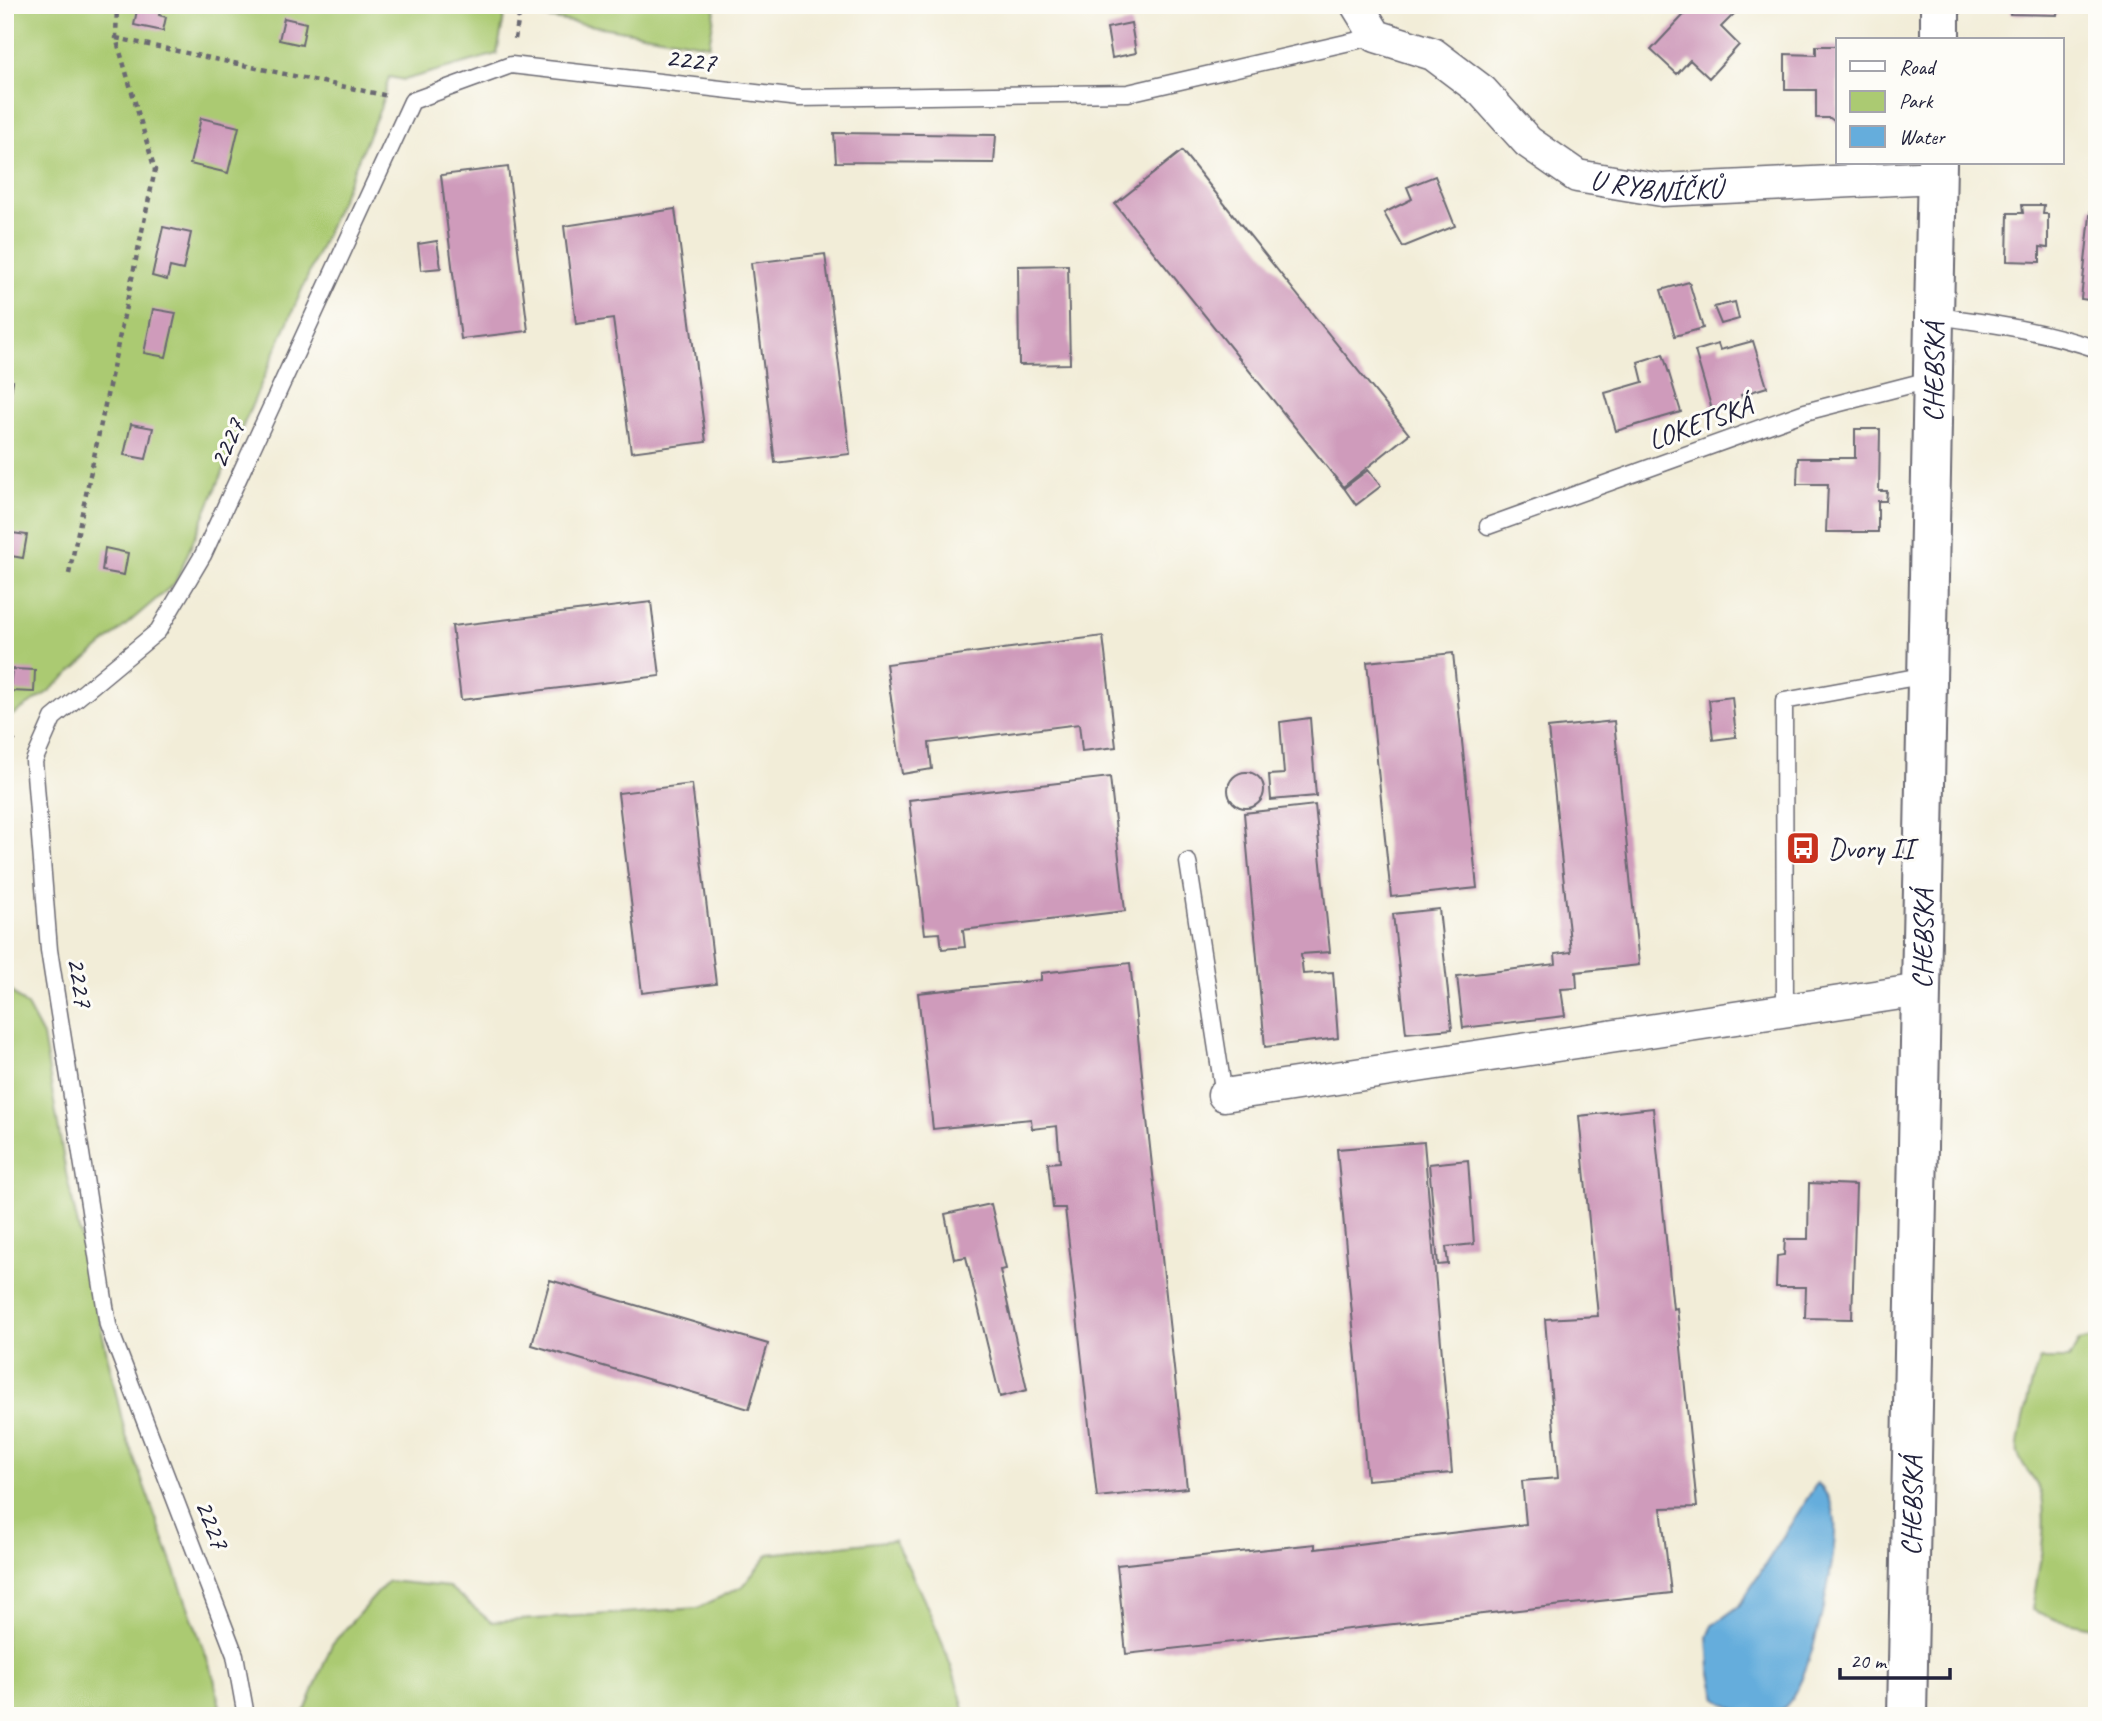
<svg xmlns="http://www.w3.org/2000/svg" width="2102" height="1721" font-family="Caveat,sans-serif">
	<rect width="100%" height="100%" fill="#fdfcf7"/>
	<filter id="ink" filterUnits="userSpaceOnUse"><feTurbulence type="fractalNoise" baseFrequency=".0143" numOctaves="2"/><feDisplacementMap in="SourceGraphic" scale="14" xChannelSelector="R" yChannelSelector="G"/><feConvolveMatrix kernelMatrix="1 2 1 2 8 2 1 2 1" color-interpolation-filters="sRGB"/></filter>
	<filter id="wash" filterUnits="userSpaceOnUse"><feTurbulence type="fractalNoise" baseFrequency=".00686" numOctaves="4" result="noise"/><feDisplacementMap in="SourceGraphic" scale="28" xChannelSelector="R" yChannelSelector="G"/><feGaussianBlur stdDeviation="1.57" result="paint"/><feColorMatrix in="noise" values="0 0 0 0 0 0 0 0 0 0 0 0 0 0 0 0 0 1.4 0 .05"/><feComposite in="paint" operator="in"/></filter>
	<g filter="url(#wash)">
		<rect width="100%" height="100%" fill="#f2edd8"/>
		<path fill="#abca72" stroke="#667656" stroke-width="2" d="M5,5H716L709,45L505,11L497,54L404,80L389,77L380,109L175,583L48,692L11,716L5,715Z
			M5,986L27,1006L43,1036L66,1173L125,1433L214,1678L222,1716H5Z
			M2097,1337V1628L2057,1620L2032,1610C2037,1575 2048,1533 2042,1496C2040,1485 2023,1468 2018,1454C2015,1444 2034,1372 2040,1359H2069L2079,1341Z
			M894,1540C925,1597 950,1653 966,1716H303L332,1644L388,1581L449,1587L491,1622L698,1608L743,1586L769,1554Z"/>
		<path fill="#65addc" stroke="#44688c" stroke-width="2" d="M1817,1483C1827,1492 1834,1506 1835,1521C1838,1555 1810,1691 1782,1709C1759,1721 1737,1712 1717,1699L1710,1669L1708,1637L1713,1625L1739,1606Z"/>
		<g id="blocks">
			<path fill="#cf9bbb" d="M138,5H161L159,15L166,17L163,31L134,25Z
				M1693,5H1725L1734,14L1721,27L1739,45L1709,78L1690,60L1677,74L1651,50Z
				M2011,5H2058L2057,15L2010,14Z
				M284,18L306,23L302,45L279,40Z
				M1131,23L1136,53L1112,58L1107,28Z
				M1816,46H1838V124L1830,118H1816V90H1785V54L1816,55Z
				M201,118L239,127L228,173L190,164Z
				M834,133L996,135L994,163L836,162Z
				M1182,151L1409,434L1343,487L1115,204Z
				M508,167L528,331L461,339L441,175Z
				M1435,176L1455,226L1403,247L1384,213L1412,199L1407,187Z
				M2022,205H2044L2043,214H2048V248L2040,247V262L2007,261L2008,213H2023Z
				M2091,207L2097,208V301L2081,299Z
				M675,209L706,442L631,452L613,319L576,324L564,226Z
				M163,227L191,233L183,270L170,267L167,280L152,276Z
				M437,241L441,268L421,270L418,244Z
				M825,254L850,454L775,463L751,263Z
				M1068,265L1070,364L1019,365L1018,266Z
				M1689,282L1703,328L1675,336L1661,290Z
				M1735,302L1739,319L1721,324L1714,307Z
				M153,309L176,313L166,357L144,353Z
				M1753,341L1767,387L1741,395L1744,404L1713,413L1695,351L1718,344L1720,350Z
				M1663,354L1681,412L1616,431L1605,393L1643,382L1638,362Z
				M5,380L13,381L9,403H5Z
				M131,424L153,428L146,459L124,455Z
				M1855,429H1880L1879,491H1887L1886,501H1878V532H1826L1828,484H1797L1798,458H1855Z
				M1368,470L1381,486L1356,505L1344,488Z
				M5,532L27,535L23,558L5,555Z
				M105,548L128,553L124,575L102,571Z
				M651,602L660,676L461,700L452,626Z
				M1103,636L1116,747L1082,751L1079,724L929,743L932,769L902,774L886,664Z
				M1453,653L1477,888L1391,897L1367,662Z
				M12,669L35,670L34,692L10,691Z
				M1732,697L1736,737L1713,740L1709,700Z
				M1310,718L1316,796L1271,800L1269,775L1284,774L1280,722Z
				M1614,721L1639,965L1576,972L1577,988L1561,989L1565,1016L1463,1028L1457,976L1556,964L1555,954L1571,952L1548,728Z
				M1228 790a18 18 0 1 1 36 0a18 18 0 1 1-36 0Z
				M1110,777L1125,911L963,930L965,947L942,949L940,933L925,934L909,800Z
				M692,784L716,984L642,993L618,793Z
				M1315,805L1330,952L1301,954L1303,974L1333,972L1338,1038L1265,1047L1244,813Z
				M1439,909L1452,1029L1406,1033L1393,914Z
				M1130,963L1187,1488L1097,1497L1065,1208H1053L1048,1163L1060,1162L1057,1126L1032,1129L1031,1119L933,1129L918,993L1041,980V973Z
				M1653,1108L1673,1309L1677,1308L1697,1507L1661,1508L1671,1593L1126,1654L1117,1565L1315,1544V1549L1526,1524L1522,1481L1558,1478L1545,1319L1598,1316L1579,1116Z
				M1424,1142L1452,1473L1367,1480L1337,1149Z
				M1468,1160L1474,1244L1446,1247L1448,1264L1438,1265L1429,1164Z
				M1809,1183L1856,1185L1852,1319L1805,1318L1806,1287H1776L1777,1256L1784,1255L1785,1239H1808Z
				M991,1204L1006,1269L1000,1270L1027,1390L1000,1397L966,1257L954,1259L945,1214Z
				M550,1280L768,1344L749,1409L532,1345Z"/>
		</g>
	</g>
	<g filter="url(#ink)">
		<use href="#blocks" fill-opacity="0" stroke="#6b6972" stroke-width="2"/>
		<g fill="none" stroke-linecap="round" stroke-linejoin="round">
			<g stroke="#6b6972" stroke-width="19">
				<path id="service" d="M1936,316C1991,323 2044,331 2097,349
					M1488,526L1805,412L1933,379
					M1188,862L1224,1095
					M1785,1010L1784,701L1927,675
					M246,1716L235,1655L108,1325L49,950L34,761L53,718L158,631L203,555L412,101L511,65L799,98L1128,93L1376,36"/>
			</g>
			<g stroke="#6b6972" stroke-width="35">
				<g id="minor">
					<path id="s1" d="M1357,5L1376,36L1433,54L1482,91L1528,142L1577,176L1662,190L1937,177"/>
					<path d="M1224,1095L1921,990"/>
				</g>
			</g>
			<g stroke="#6b6972" stroke-width="42">
				<g id="tertiary">
					<path d="M1940,40V5"/>
					<path id="s2" d="M1907,1716L1937,163"/>
				</g>
			</g>
			<path stroke="#6b6972" stroke-width="4.5" stroke-dasharray="5 5" stroke-linecap="butt" d="M116,38L388,96
				M515,39L521,5
				M69,574L155,170L116,38L117,5
				M5,732L15,742"/>
			<use href="#service" stroke="#fff" stroke-width="16"/>
			<use href="#minor" stroke="#fff" stroke-width="32"/>
			<use href="#tertiary" stroke="#fff" stroke-width="38"/>
		</g>
	</g>
	<defs>
		<g id="bus-square" transform="scale(1.75)"><rect x="-9" y="-9" width="18" height="18" rx="4" fill="#c8321e" stroke="#fdfcf7"/><path d="M-5-6H5V4H4V6H2V4H-2V6H-4V4H-5ZM-3.5-4V0h7V-4ZM-3.5 1.2v1.5H-2V1.2ZM2 1.2v1.5H3.5V1.2Z" fill="#fff"/></g>
	</defs>
	<g fill-rule="evenodd">
		<use href="#bus-square" x="1803" y="848"/>
	</g>
	<g text-anchor="middle" stroke-width="6" stroke-linejoin="round" paint-order="stroke">
		<g font-size="28" fill="#22223b" stroke="#fdfcf7">
			<text transform="translate(691 59) rotate(7)" y="10">2227</text>
			<text dy="10" stroke="none"><textPath href="#s1" startOffset="366">U RYBNÍČKŮ</textPath></text>
			<text dy="10" stroke="none"><textPath href="#s2" startOffset="1344">CHEBSKÁ</textPath></text>
			<text transform="translate(1700 422) rotate(-20)" y="10">LOKETSKÁ</text>
			<text transform="translate(226 443) rotate(-65)" y="10">2227</text>
			<text dy="10" stroke="none"><textPath href="#s2" startOffset="777">CHEBSKÁ</textPath></text>
			<text transform="translate(81 982) rotate(81)" y="10">2227</text>
			<text dy="10" stroke="none"><textPath href="#s2" startOffset="210">CHEBSKÁ</textPath></text>
			<text transform="translate(213 1524) rotate(69)" y="10">2227</text>
		</g>
		<g font-size="28" fill="#22223b" stroke="#fdfcf7" text-anchor="start">
			<text x="1828" y="858">Dvory II</text>
		</g>
	</g>
	<rect width="2102" height="1721" fill="none" stroke="#fdfcf7" stroke-width="28"/>
	<rect x="1836" y="38" width="228" height="126" fill="#fdfcf7" stroke="#a5a5ac" stroke-width="2"/>
	<rect x="1850" y="61" width="35" height="10" fill="#ffffff" stroke="#a5a5ac" stroke-width="2"/>
	<text x="1899" y="74" font-size="21" fill="#22223b">Road</text>
	<rect x="1850" y="91" width="35" height="21" fill="#abca72" stroke="#a5a5ac" stroke-width="2"/>
	<text x="1899" y="108" font-size="21" fill="#22223b">Park</text>
	<rect x="1850" y="126" width="35" height="21" fill="#65addc" stroke="#a5a5ac" stroke-width="2"/>
	<text x="1899" y="144" font-size="21" fill="#22223b">Water</text>
	<path d="M1840 1668v10h110v-10" fill="none" stroke="#22223b" stroke-width="3.5"/>
	<text x="1850" y="1668" font-size="21" fill="#22223b" stroke="#fdfcf7" stroke-width="5" paint-order="stroke">20 m</text>
</svg>
